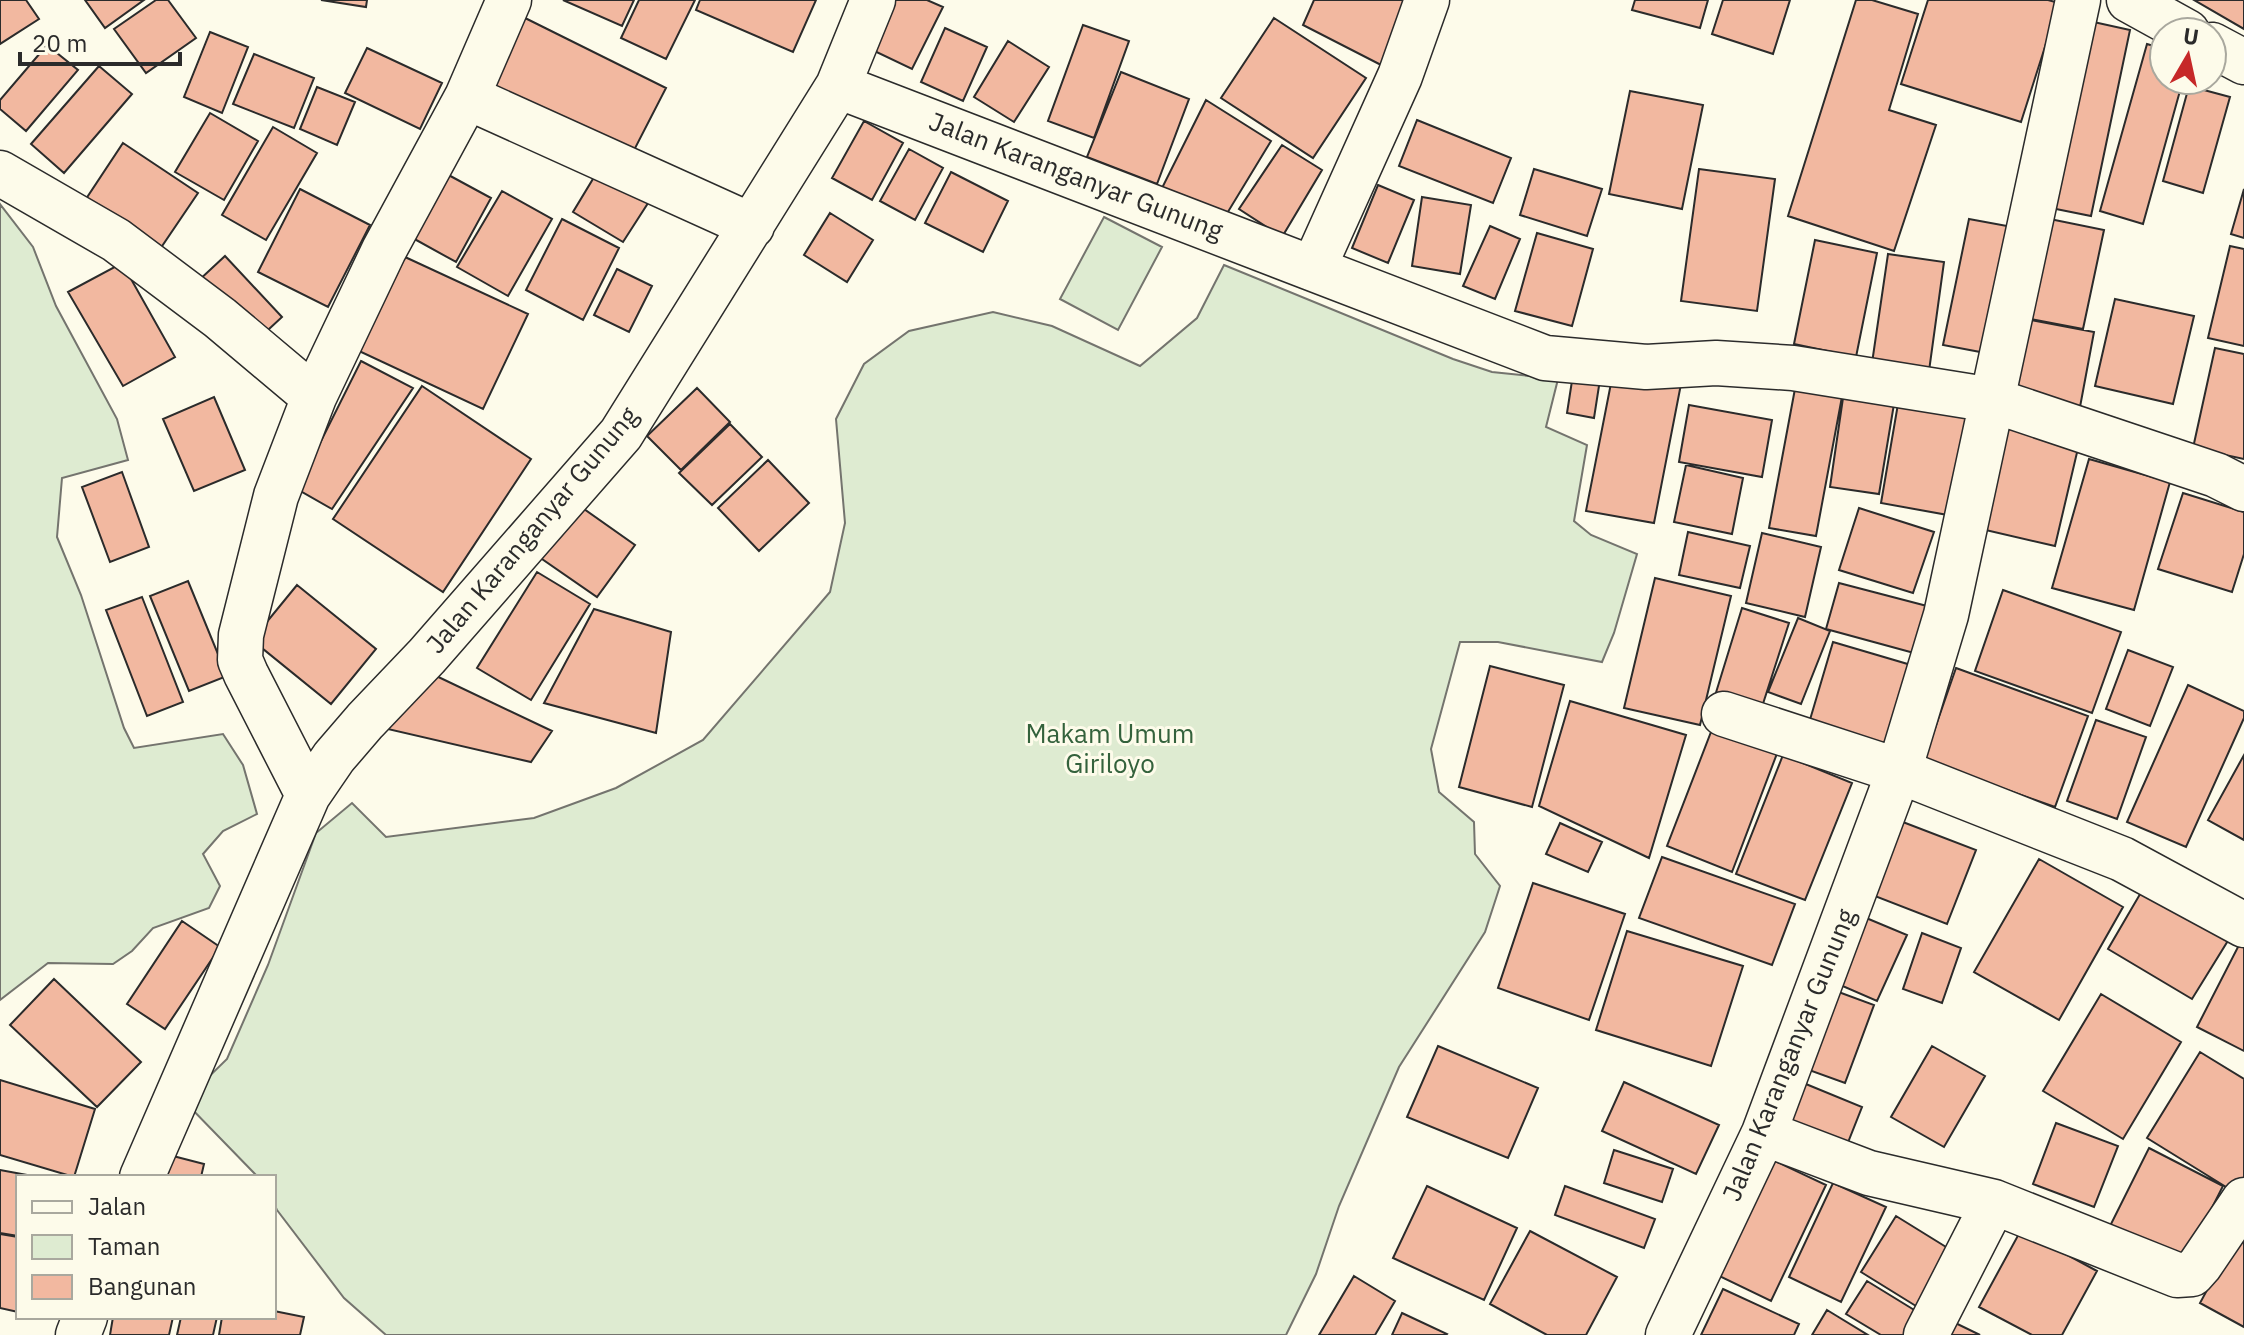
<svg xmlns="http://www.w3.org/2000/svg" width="2244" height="1335" font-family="'IBM Plex Sans',sans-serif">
	<rect width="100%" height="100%" fill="#fdfbea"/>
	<path fill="#deebd1" stroke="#74746e" stroke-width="2" d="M0,204L33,247L56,306L117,419L128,460L62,478L57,537L81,595L124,728L134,748L223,734L243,765L257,814L223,831L203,854L220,886L209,908L153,928L132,951L113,964L48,963L0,1000Z
		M1104,217L1162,247L1118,330L1060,299Z
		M1224,265L1453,359L1492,372L1558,379L1546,427L1587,445L1574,521L1591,535L1637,554L1614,633L1602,662L1498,642H1460L1431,749L1439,792L1474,822L1475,854L1500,886L1485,932L1399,1067L1339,1206L1316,1274L1286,1335H386L344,1298L277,1210L274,1204V1177H258L184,1101L227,1059L268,965L316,833L352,803L386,837L534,818L616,788L703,740L830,592L845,523L836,419L864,364L909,331L993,312L1052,326L1140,366L1197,318Z"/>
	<path fill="#f2b8a0" stroke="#2b2b2b" stroke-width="2" d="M0,0H26L39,19L0,44Z
		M85,0H144L105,28Z
		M156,0H168L196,38L146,73L114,29Z
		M321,0H367L366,7Z
		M563,0H634L622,26Z
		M639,0H695L666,59L621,38Z
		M700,0H816L793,52L696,10Z
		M889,0H927L943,7L912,69L866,47Z
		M1314,0H1410L1385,67L1303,25Z
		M1635,0H1708L1700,28L1632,10Z
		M1723,0H1790L1773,54L1712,34Z
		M1856,0H1872L1918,14L1889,110L1936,125L1894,251L1788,216Z
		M1928,0H2048L2059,3L2021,122L1901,84Z
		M2194,0H2244V29Z
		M517,14L666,88L630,158L482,85Z
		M1274,18L1366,78L1313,158L1221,98Z
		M2080,19L2130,30L2091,216L2041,206Z
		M1083,25L1129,41L1094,138L1048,121Z
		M945,28L987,47L963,101L921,82Z
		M210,32L248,47L222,113L184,97Z
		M1008,41L1049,67L1014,122L974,97Z
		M2147,44L2164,49V80H2183L2143,224L2100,211Z
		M47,45L78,70L26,131L0,109V100Z
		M367,48L442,83L420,129L345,93Z
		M254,54L314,78L294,128L233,104Z
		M99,66L132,94L64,173L31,144Z
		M1121,72L1189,99L1157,184L1087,157Z
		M2189,86L2230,97L2203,193L2163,181Z
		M317,87L355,102L337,145L300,129Z
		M1630,91L1703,105L1682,209L1609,194Z
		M1206,100L1271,141L1220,225L1161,190Z
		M210,113L258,141L224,200L175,172Z
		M1417,120L1511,158L1493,203L1399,166Z
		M864,121L903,143L872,200L832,178Z
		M273,127L317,153L266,240L222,215Z
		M123,143L198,193L154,258L80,208Z
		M1282,145L1322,170L1282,237L1239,209Z
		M909,149L943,168L915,220L880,201Z
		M599,169L650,200L623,242L573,212Z
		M1534,169L1602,189L1587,236L1520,215Z
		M1699,169L1775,179L1757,311L1681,301Z
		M443,172L491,198L456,262L409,236Z
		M951,172L1008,201L983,252L925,223Z
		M1378,185L1414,200L1388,263L1352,248Z
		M300,189L370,225L328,307L258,272Z
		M2244,189V238L2231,234Z
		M502,191L552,219L508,296L457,267Z
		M1422,197L1471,205L1460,274L1412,266Z
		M830,213L873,240L847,282L804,255Z
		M2040,217L2104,230L2083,329L2020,317Z
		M562,219L619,248L583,320L526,290Z
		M1969,219L2018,228L1991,354L1943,345Z
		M1490,226L1520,239L1495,299L1463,286Z
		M1537,233L1593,249L1572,326L1515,311Z
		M1815,240L1877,253L1856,357L1794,344Z
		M2230,246L2244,249V346L2208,338Z
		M1888,254L1944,262L1929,371L1872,363Z
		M225,256L282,317L255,342L197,282Z
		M405,257L528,314L483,409L359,351Z
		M122,263L175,357L123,386L68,292Z
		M617,269L652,286L629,332L594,315Z
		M2115,299L2194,316L2173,404L2095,386Z
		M2015,317L2094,332L2080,407L2002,392Z
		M2215,348L2244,354V459L2193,448Z
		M361,361L413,388L332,509L297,489Z
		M1574,368L1601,373L1594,418L1567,413Z
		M1613,373L1681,384L1654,523L1586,511Z
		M1797,378L1844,386L1816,536L1769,528Z
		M422,386L531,459L443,592L333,519Z
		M697,388L730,422L681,470L647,436Z
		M1844,391L1895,398L1879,494L1830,487Z
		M214,397L245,470L194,491L163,419Z
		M1899,398L1978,412L1959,517L1881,503Z
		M1689,405L1772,420L1762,477L1679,462Z
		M730,424L762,457L712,505L679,473Z
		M2001,425L2079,444L2055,546L1977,528Z
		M2089,459L2170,482L2134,610L2052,588Z
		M768,460L809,503L759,551L718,508Z
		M1686,465L1743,478L1732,534L1674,522Z
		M122,472L149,547L110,562L82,487Z
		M2183,493L2244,512V554L2232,592L2158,569Z
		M567,497L635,545L597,597L529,550Z
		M1859,508L1934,532L1913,593L1839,570Z
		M1688,532L1750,546L1740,588L1679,575Z
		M1762,533L1821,547L1805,617L1746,603Z
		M537,572L590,604L531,700L477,668Z
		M1655,578L1731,596L1700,725L1624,708Z
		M188,581L227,676L189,691L150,596Z
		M1839,583L1927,606L1914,653L1826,629Z
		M297,585L376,649L331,704L252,640Z
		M2003,590L2121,632L2092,713L1975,671Z
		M142,597L183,702L147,716L106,610Z
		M1742,608L1789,623L1760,713L1714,699Z
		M594,609L671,632L656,733L544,703Z
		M1798,618L1830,631L1801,704L1768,692Z
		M1833,642L1911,665L1886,746L1809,723Z
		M2128,650L2173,667L2150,726L2106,709Z
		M1490,666L1564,685L1532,807L1459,787Z
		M1956,668L2088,716L2055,807L1924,760Z
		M430,673L552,731L531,762L379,727Z
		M2188,685L2244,711V718L2186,847L2127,822Z
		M1570,701L1686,735L1649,858L1539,806Z
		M1716,719L1781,743L1732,872L1667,846Z
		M2096,720L2146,737L2117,819L2067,801Z
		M1783,755L1852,783L1805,900L1736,874Z
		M2244,755V840L2208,820Z
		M1895,819L1976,850L1947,924L1867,893Z
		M1560,823L1602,842L1588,872L1546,854Z
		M1662,857L1795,904L1772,965L1639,918Z
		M2039,859L2123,907L2059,1020L1974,972Z
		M1533,883L1625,914L1589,1020L1498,988Z
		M2143,889L2229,939L2192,999L2108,949Z
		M1859,915L1907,935L1877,1001L1831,981Z
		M182,921L220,947L165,1029L127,1004Z
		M1627,931L1743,966L1711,1066L1596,1030Z
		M1922,933L1961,948L1942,1003L1903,989Z
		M2240,943L2244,945V1051L2197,1027Z
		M54,979L141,1062L97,1107L10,1025Z
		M1825,987L1874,1005L1845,1083L1795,1065Z
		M2101,994L2181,1042L2123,1139L2043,1091Z
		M1438,1046L1538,1088L1508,1158L1407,1117Z
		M1932,1046L1985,1076L1944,1147L1891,1117Z
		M2200,1052L2244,1079V1187L2239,1195L2147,1138Z
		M0,1080L95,1109L74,1177L0,1155Z
		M1624,1082L1719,1125L1696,1174L1602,1131Z
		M1801,1082L1862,1107L1845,1150L1784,1126Z
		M2056,1123L2118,1146L2094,1207L2033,1184Z
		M2149,1148L2223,1186L2184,1263L2110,1226Z
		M1614,1150L1673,1169L1662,1202L1604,1183Z
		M1762,1155L1826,1185L1771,1301L1707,1270Z
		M173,1156L204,1164L201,1177H167Z
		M0,1170L38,1177H18V1236L0,1233Z
		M1833,1183L1886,1207L1841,1302L1789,1277Z
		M1427,1186L1517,1228L1484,1300L1393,1258Z
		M1565,1186L1655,1219L1644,1248L1555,1215Z
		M1896,1216L1959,1255L1924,1311L1861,1272Z
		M2240,1229L2244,1231V1327L2200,1303Z
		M2021,1230L2097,1271L2062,1335H2032L1979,1307Z
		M1530,1231L1617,1277L1586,1335H1547L1490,1304Z
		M0,1234L18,1237V1312L0,1308Z
		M1354,1276L1395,1301L1375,1335H1319Z
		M1867,1281L1924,1316L1912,1335H1881L1846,1314Z
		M1723,1289L1799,1324L1794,1335H1701Z
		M1827,1310L1868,1335H1812Z
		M274,1311L304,1317L300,1335H219L222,1317H274Z
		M1402,1313L1447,1334L1446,1335H1392Z
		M113,1317H173L169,1335H110Z
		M181,1317H217L213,1335H177Z
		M1943,1317L1980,1335H1935Z"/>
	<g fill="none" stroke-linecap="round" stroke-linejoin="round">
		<g stroke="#2b2b2b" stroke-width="47">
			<path id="minor" d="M2129,0L2187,32
				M2212,45L2244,62
				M838,86L1545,358L1646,367L1716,363L1793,368L1992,400L2216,475L2244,489
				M467,97L752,226
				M0,173L116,240L220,318L314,397
				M1314,267L1400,76L1427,0
				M1724,714L1899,771L2122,859L2244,925
				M308,795L246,674L240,660L241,635L276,496L314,397L384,250L467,97L509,0
				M1764,1133L1869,1173L1994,1202L2177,1275L2192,1274L2200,1265L2244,1200
				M142,1177L308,795L334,757L365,721L427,656L621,434L838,86L873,0
				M78,1335L85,1317
				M1668,1335L1764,1133L1899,771L1946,615L2078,0
				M1926,1335L1994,1202"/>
		</g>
		<use href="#minor" stroke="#fdfbea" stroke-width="44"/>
	</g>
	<g text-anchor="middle" stroke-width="6" stroke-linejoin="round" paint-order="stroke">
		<g font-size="26" fill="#2b2b2b" stroke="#fdfbea">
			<text transform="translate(1076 176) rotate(21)" y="9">Jalan Karanganyar Gunung</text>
			<text transform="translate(532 530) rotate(-50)" y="9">Jalan Karanganyar Gunung</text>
			<text transform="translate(1789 1055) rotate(-68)" y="9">Jalan Karanganyar Gunung</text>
		</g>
		<g font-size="26" fill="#34623c" stroke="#fdfbea">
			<text x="1110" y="743">Makam Umum<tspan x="1110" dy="30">Giriloyo</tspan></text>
		</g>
	</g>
	<rect x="16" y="1175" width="260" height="144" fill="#fdfbea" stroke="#a9a89e" stroke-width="2"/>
	<rect x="32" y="1201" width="40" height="12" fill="#fdfbea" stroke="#a9a89e" stroke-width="2"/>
	<text x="88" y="1215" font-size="24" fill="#2b2b2b">Jalan</text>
	<rect x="32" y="1235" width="40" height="24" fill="#deebd1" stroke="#a9a89e" stroke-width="2"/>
	<text x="88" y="1255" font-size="24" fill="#2b2b2b">Taman</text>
	<rect x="32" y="1275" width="40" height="24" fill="#f2b8a0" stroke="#a9a89e" stroke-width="2"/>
	<text x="88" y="1295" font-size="24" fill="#2b2b2b">Bangunan</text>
	<g transform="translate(2188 56) rotate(9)"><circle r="38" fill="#fdfbea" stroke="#a9a89e" stroke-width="2"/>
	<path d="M0-6L14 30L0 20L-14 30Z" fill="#c62828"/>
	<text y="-12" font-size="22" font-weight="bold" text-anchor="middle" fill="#2b2b2b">U</text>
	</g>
	<path d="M20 52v12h160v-12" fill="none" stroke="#2b2b2b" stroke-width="4"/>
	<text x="32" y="52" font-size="24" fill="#2b2b2b" stroke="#fdfbea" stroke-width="6" paint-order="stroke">20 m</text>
</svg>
